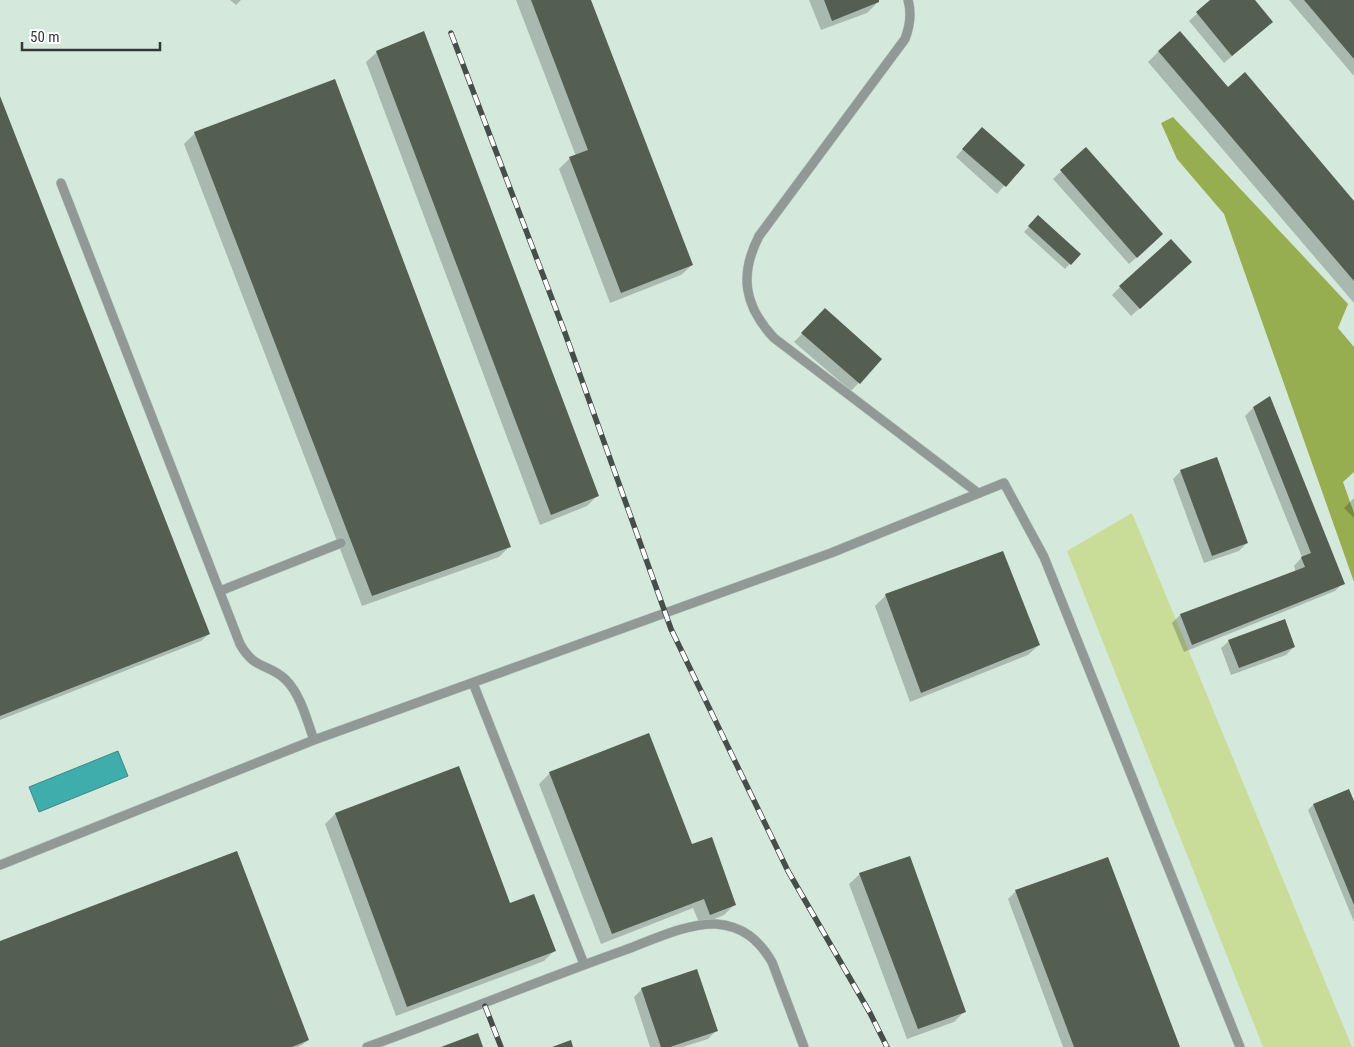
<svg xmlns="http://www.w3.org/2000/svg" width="1354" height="1047" font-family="'Roboto Condensed',sans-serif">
	<rect width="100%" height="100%" fill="#d5e8dc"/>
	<path fill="#c9dd98" d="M1132,513L1352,1047H1263L1067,551Z"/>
	<path fill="#96ad50" d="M1173,117L1348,304L1338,328L1354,347V472L1343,482L1354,513V582L1224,214L1177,159L1161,123Z"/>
	<path fill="#3eadac" stroke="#3a8a88" d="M118,751L128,776L39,812L29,787Z"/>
	<path fill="#0003" d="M230,0H241L236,5Z
		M516,0H590L692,265L681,275L610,303L559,169L569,159L576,156Z
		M809,0H877L878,2L867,13L821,30Z
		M1212,0H1253L1272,22L1224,63L1189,21Z
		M1289,0H1354V76Z
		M1159,51L1227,88L1354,202V303L1148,62Z
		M377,52L597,496L587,506L540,525L366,62Z
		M0,99L209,634L201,641L0,720Z
		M195,133L510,546L499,557L362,606L184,144Z
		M974,136L1023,165L997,194L956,157Z
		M1086,148L1154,242L1129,264L1053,179Z
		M1038,217L1079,254L1065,269L1024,232Z
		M1183,270L1131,316L1112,295L1120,287Z
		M825,310L880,360L851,391L794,342Z
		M1253,408L1343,583L1335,591L1184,652L1172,623L1180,615L1296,572L1294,566L1302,557L1245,416Z
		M1181,471L1247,543L1239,551L1204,563L1173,479Z
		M1354,498V518L1344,508Z
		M886,595L1039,645L1028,655L910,702L875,606Z
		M1229,641L1294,647L1286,655L1231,675L1221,648Z
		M458,767L510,904L554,951L544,961L396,1016L325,824L335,814Z
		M550,773L692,846L735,904L724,915L700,925L693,908L601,944L539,784Z
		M1354,804V922L1308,810L1313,805Z
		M860,874L964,1012L954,1022L907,1039L849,884Z
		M1016,891L1179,1047H1063L1008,899Z
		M0,943L308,1040L302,1045L298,1047H0Z
		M642,989L716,1031L708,1039L683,1047H650L634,997Z"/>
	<path fill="#545e51" d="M531,0H591L693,265L621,293L569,157L588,150Z
		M824,0H879V2L832,21Z
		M1210,0H1255L1273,22L1232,56L1196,12Z
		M1304,0H1354V59Z
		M424,31L599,496L551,515L376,51Z
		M1180,31L1228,87L1245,72L1354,201V281L1158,51Z
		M335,79L511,547L372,596L194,132Z
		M0,96L210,634L0,716Z
		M982,127L1025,165L1006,187L962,149Z
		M1086,147L1163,234L1137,258L1060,170Z
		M1038,215L1081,254L1071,265L1028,226Z
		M1171,239L1192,262L1140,309L1119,286Z
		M825,308L882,359L860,384L801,333Z
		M1270,396L1345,584L1192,645L1180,614L1305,567L1301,557L1311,553L1253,407Z
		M1217,457L1248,543L1212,556L1180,470Z
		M1003,551L1040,645L921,693L885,594Z
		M1285,619L1295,647L1239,668L1228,640Z
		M649,733L692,844L712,837L736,905L710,915L704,899L612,934L549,772Z
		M459,766L510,903L534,894L556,951L407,1007L335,813Z
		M1349,789L1354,801V905L1313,804Z
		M237,851L309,1040L292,1047H0V941Z
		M910,856L966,1012L918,1029L859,873Z
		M1108,857L1180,1047H1074L1015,890Z
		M697,969L718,1031L670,1047H661L641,988Z
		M478,1033L483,1047H441Z
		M571,1040L573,1047H552Z"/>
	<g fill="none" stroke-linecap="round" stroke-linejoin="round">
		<g stroke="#b4c5bb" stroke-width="10">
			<path id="service" d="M908,0C912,14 910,26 905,39L759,236C739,275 744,306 774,338L978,493
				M61,183L240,644C255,671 269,663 286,680C301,695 307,721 314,740
				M220,591L341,543
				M473,683L584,964
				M0,865L314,740L831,553L1004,483L1044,557L1240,1047
				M367,1047C453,1016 538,981 625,950C652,940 687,923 716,924C743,926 759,940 772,962L804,1047"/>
		</g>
		<use href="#service" stroke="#909996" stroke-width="9"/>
		<g stroke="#464e49" stroke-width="5.5">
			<path id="rail" d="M451,33L565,333L671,629L788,871L870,1013L887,1047
				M485,1006L501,1047"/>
		</g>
		<use href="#rail" stroke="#fff" stroke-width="4" stroke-dasharray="11" stroke-linecap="butt"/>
	</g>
	<path d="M22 42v8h138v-8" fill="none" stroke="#323935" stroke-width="2.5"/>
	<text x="30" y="42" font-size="15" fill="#323935" stroke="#ffffff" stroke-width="4" paint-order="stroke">50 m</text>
</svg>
